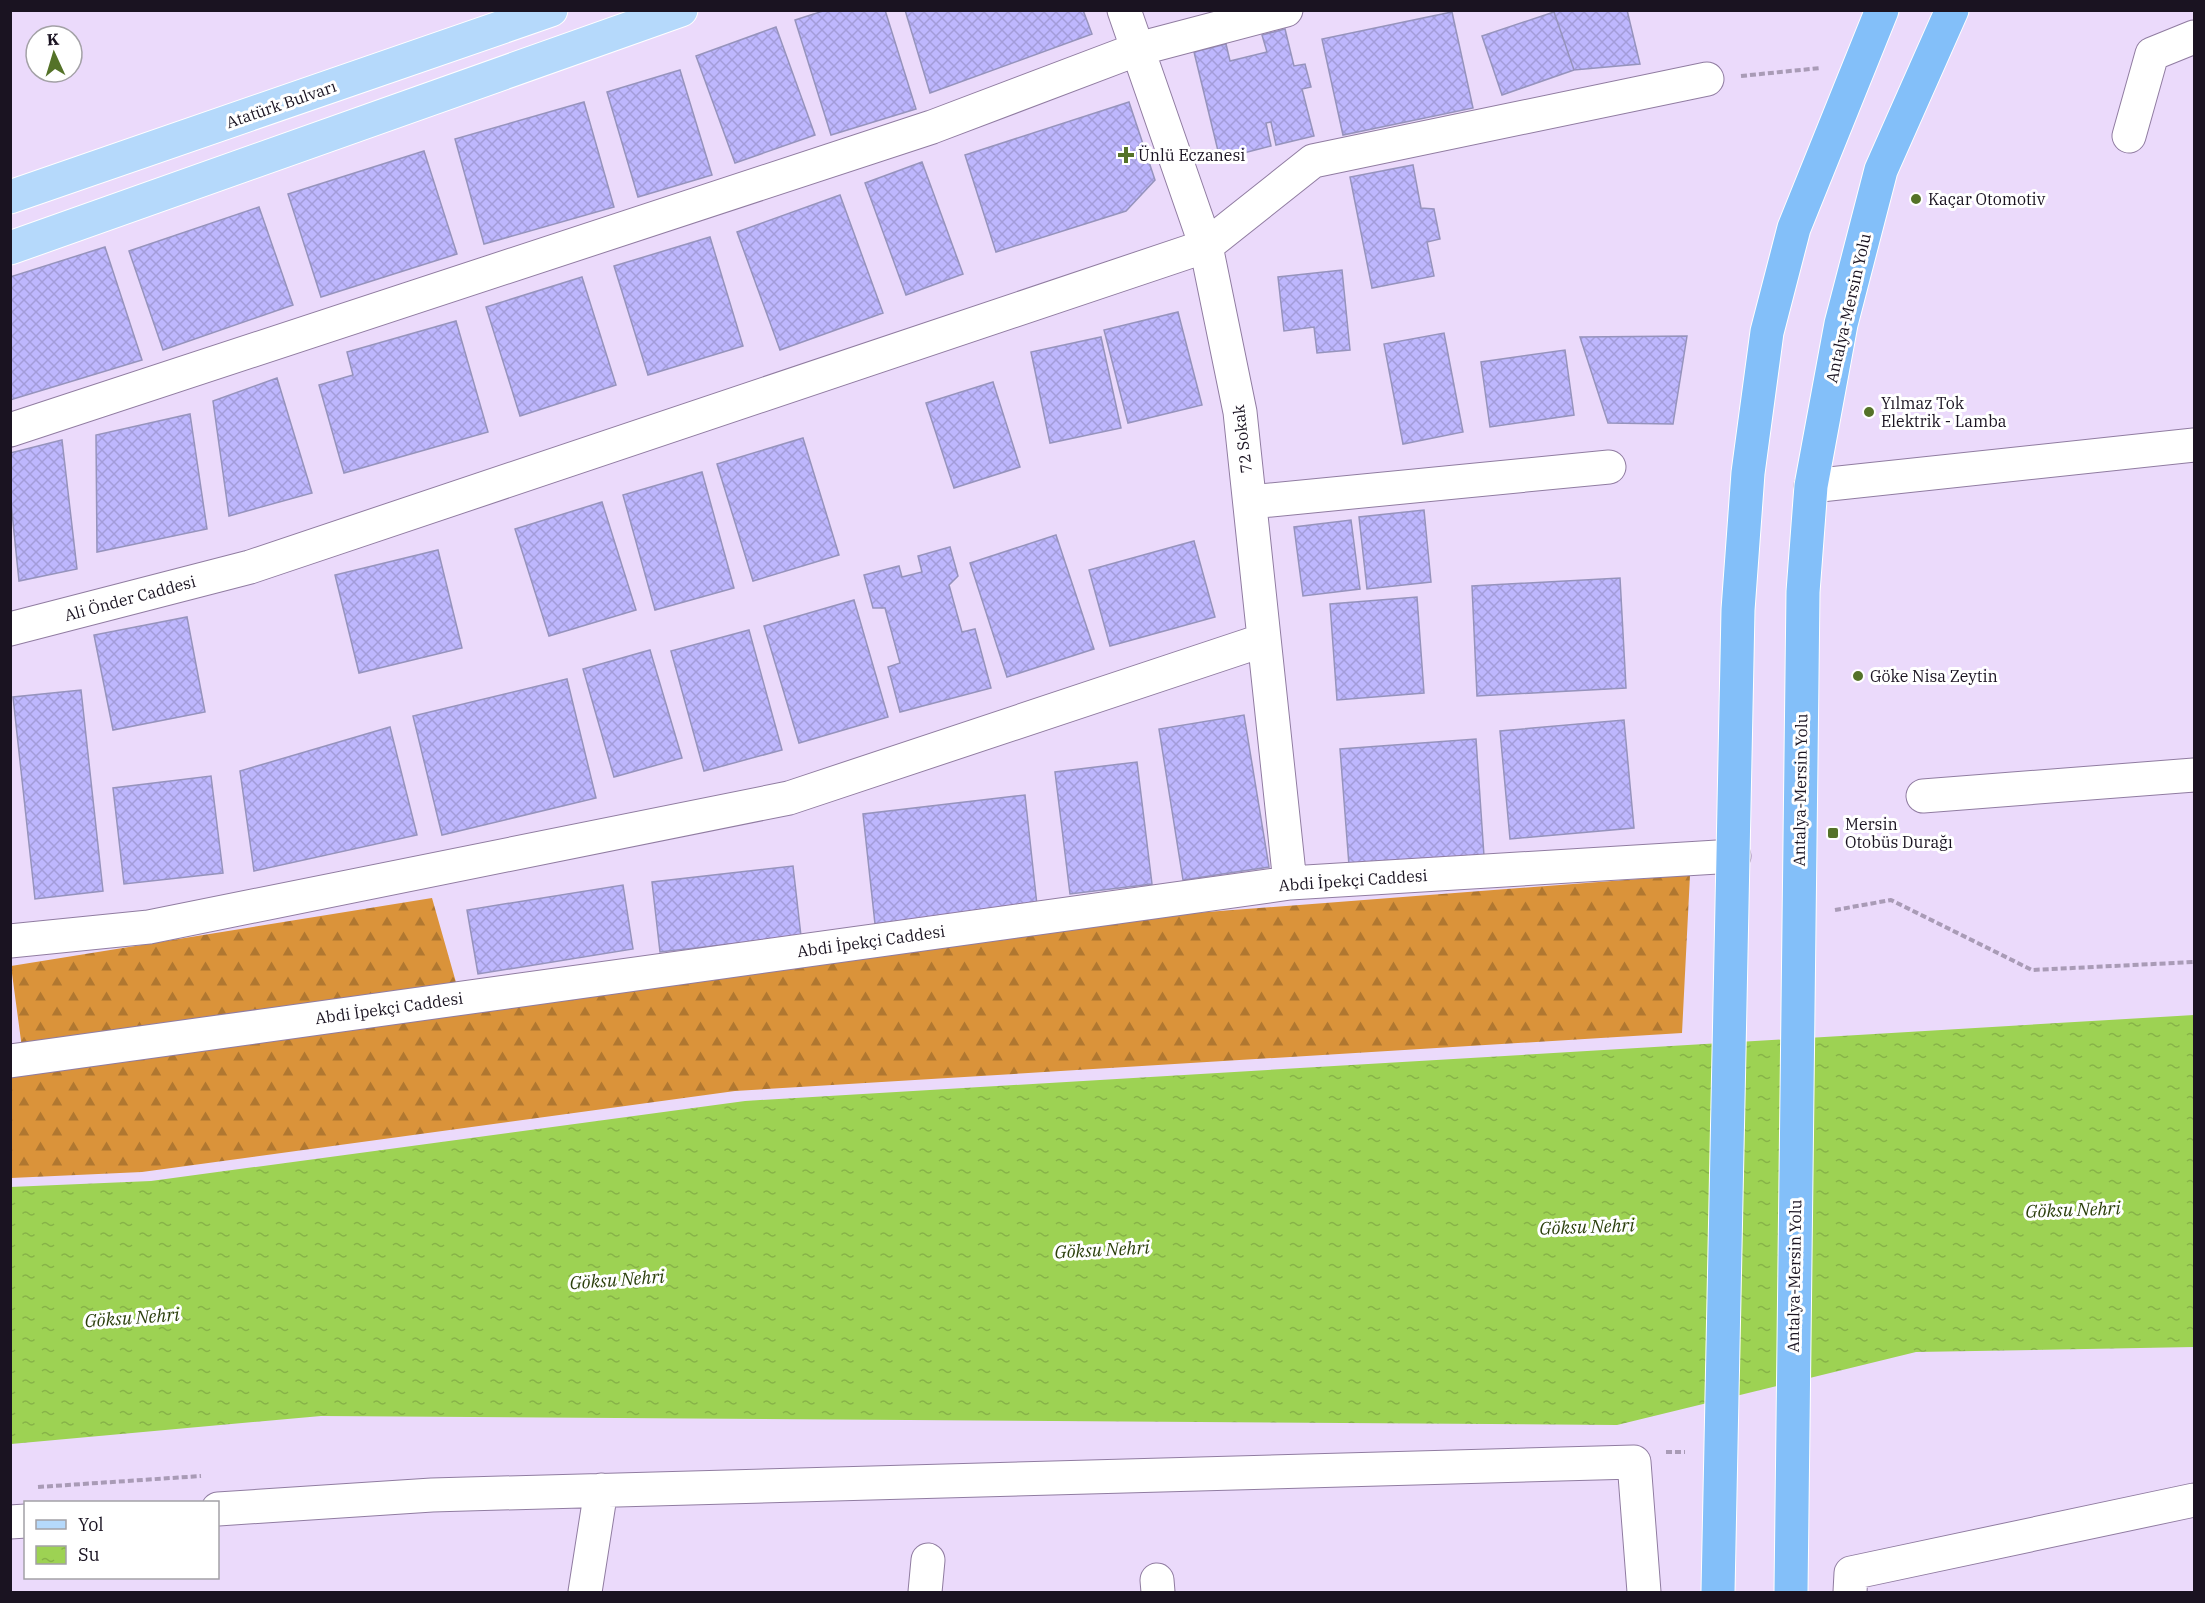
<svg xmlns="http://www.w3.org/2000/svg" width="2205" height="1603" font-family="'IBM Plex Serif',serif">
	<defs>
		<pattern id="forest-firs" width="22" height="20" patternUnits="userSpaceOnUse" patternTransform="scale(1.5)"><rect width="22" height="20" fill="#da933a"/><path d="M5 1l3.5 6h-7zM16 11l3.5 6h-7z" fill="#b07730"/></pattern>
		<pattern id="water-ripples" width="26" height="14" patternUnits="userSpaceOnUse" patternTransform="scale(1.5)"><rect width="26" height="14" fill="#9dd253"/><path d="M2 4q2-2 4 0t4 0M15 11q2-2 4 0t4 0" fill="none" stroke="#87b348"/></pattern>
		<pattern id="building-cross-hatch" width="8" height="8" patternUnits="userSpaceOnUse" patternTransform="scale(1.5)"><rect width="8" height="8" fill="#beb7fe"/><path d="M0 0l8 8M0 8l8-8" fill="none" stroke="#a39cd9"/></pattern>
	</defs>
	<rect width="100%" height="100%" fill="#ebdafb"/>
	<path fill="url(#forest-firs)" d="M1690,875L1682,1033L735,1091L142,1172L11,1178L10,1049L22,1048L11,966L432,898L465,1014L1142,917Z"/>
	<path fill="url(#water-ripples)" d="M2194,1015V1347L1916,1352L1617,1425L321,1416L11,1444L10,1187L151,1181L745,1101Z"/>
	<path fill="url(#building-cross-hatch)" stroke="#9693bc" stroke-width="1.5" d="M826,10H885L916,109L831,135L795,20Z
		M905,10H1083L1092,34L930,93Z
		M1557,10H1627L1640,64L1574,70L1554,12Z
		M1452,12L1473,108L1343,135L1322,39Z
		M1554,12L1574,70L1502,95L1482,36Z
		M776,27L815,135L735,163L696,56Z
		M1285,29L1294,66L1305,64L1311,87L1302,89L1314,136L1276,145L1271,122L1266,123L1271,146L1220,159L1194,52L1226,44L1230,61L1267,52L1262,35Z
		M680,70L712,175L638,197L607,92Z
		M584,102L614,207L484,244L455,139Z
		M1129,102L1155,180L1126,211L996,252L965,155Z
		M424,151L457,254L321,297L288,194Z
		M922,162L963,274L906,295L865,183Z
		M1413,165L1421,208L1434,209L1440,239L1427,242L1434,276L1372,288L1350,177Z
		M840,195L883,313L780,350L737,232Z
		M259,207L293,305L163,350L129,251Z
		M710,237L743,346L648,375L614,266Z
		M105,247L142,360L10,400V277Z
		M1342,270L1350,350L1317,353L1314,327L1284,331L1278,277Z
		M582,277L616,385L520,416L486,307Z
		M1178,312L1202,405L1128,423L1104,330Z
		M456,321L488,432L344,473L319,385L353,375L347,352Z
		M1444,333L1463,432L1403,444L1384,344Z
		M1687,336L1673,424L1608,423L1580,337Z
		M1101,337L1121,428L1050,443L1031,352Z
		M1565,350L1574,415L1490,427L1481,362Z
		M277,378L312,493L229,516L213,401Z
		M993,382L1020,467L954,488L926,403Z
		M190,414L207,529L97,552L96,435Z
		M803,438L839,555L753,581L717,464Z
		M62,440L77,569L19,581L10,493V453Z
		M702,472L734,588L655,610L623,495Z
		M602,502L636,610L549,636L515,529Z
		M1424,510L1431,582L1367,589L1359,517Z
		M1351,520L1360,589L1303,596L1294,527Z
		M1056,535L1094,649L1007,677L970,563Z
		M1194,541L1215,617L1110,646L1089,570Z
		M950,547L958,576L949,585L962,632L975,629L991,688L900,712L888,667L900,663L885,608H873L864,575L899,566L902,577L922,572L918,556Z
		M438,550L462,648L359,673L335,575Z
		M1620,578L1626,688L1477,696L1472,586Z
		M1417,597L1424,693L1337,700L1330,604Z
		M854,600L888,717L799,743L764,626Z
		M187,617L205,712L113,730L94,635Z
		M749,630L782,750L704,771L671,651Z
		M650,650L682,758L614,777L583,669Z
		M567,679L596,798L442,835L413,716Z
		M81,690L103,891L35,899L13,697Z
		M1244,715L1269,867L1183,880L1159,729Z
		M1624,720L1634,828L1510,839L1500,731Z
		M390,727L417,835L254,871L240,771Z
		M1476,739L1484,856L1349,865L1340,749Z
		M1137,762L1152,884L1070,894L1055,772Z
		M211,776L223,873L124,884L113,788Z
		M1025,795L1037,905L875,924L863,814Z
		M793,866L801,936L660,952L652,882Z
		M623,885L633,949L478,974L467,910Z"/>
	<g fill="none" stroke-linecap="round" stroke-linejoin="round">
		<g stroke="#907ca1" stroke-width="35">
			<path id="minor" d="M1124,10L1206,246L1240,412L1290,883
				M2129,136L2152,54L2194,37
				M10,430L932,127L1138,49L1286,10
				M1811,486L2194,445
				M1250,502L1609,467
				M10,629L250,567L1206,246L1313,161L1707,79
				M1923,796L2194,775
				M10,941L149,927L789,798L1264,640
				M10,1061L1290,883L1734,856
				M218,1509L432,1495L1634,1462L1644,1592
				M10,1522L26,1521
				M1157,1580L1158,1592
				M585,1592L601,1490
				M925,1592L928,1560
				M1850,1592L1851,1573L2194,1500"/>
		</g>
		<g stroke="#fff" stroke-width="35">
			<path id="major" d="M10,197L551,10
				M10,248L681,10"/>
		</g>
		<g stroke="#fff" stroke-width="35">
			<path id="highway" d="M1718,1592L1738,610L1748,473L1767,332L1794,228L1882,10
				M1791,1592L1803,592L1811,486L1841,324L1881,170L1952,10"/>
		</g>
		<path stroke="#a99bb6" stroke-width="4" stroke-dasharray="6 3" stroke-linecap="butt" d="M1741,76L1820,68
			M1835,910L1891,900L2032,970L2194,962
			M1666,1452H1685
			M38,1487L201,1476"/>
		<use href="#minor" stroke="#fff" stroke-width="33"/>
		<use href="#major" stroke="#b5d9fb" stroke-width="33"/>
		<use href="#highway" stroke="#83bff9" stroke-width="33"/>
	</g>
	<g fill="#547228" stroke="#fff" stroke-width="2">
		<path d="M1123 146h6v6h6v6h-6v6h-6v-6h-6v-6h6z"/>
		<circle cx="1916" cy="199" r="6"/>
		<circle cx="1869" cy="412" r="6"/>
		<circle cx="1858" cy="676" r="6"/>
		<rect x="1827" y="827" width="12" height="12" rx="3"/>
	</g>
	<g text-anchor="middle" stroke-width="6" stroke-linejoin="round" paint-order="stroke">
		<g font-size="16" fill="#1a1321" stroke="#fff">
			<text transform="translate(281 104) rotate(-19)" y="6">Atatürk Bulvarı</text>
			<text transform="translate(1848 308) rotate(-77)" y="6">Antalya-Mersin Yolu</text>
			<text transform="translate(1242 439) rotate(-97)" y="6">72 Sokak</text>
			<text transform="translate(130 598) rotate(-15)" y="6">Ali Önder Caddesi</text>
			<text transform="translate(1800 790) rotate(-89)" y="6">Antalya-Mersin Yolu</text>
			<text transform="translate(1353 880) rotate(-4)" y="6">Abdi İpekçi Caddesi</text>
			<text transform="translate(871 941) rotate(-8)" y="6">Abdi İpekçi Caddesi</text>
			<text transform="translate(389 1008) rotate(-8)" y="6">Abdi İpekçi Caddesi</text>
			<text transform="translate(1794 1276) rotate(-89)" y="6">Antalya-Mersin Yolu</text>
		</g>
		<g font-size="16" fill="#1a1321" stroke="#fff" text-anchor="start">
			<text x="1138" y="161">Ünlü Eczanesi</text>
			<text x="1928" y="205">Kaçar Otomotiv</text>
			<text x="1881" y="409">Yılmaz Tok<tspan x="1881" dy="18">Elektrik - Lamba</tspan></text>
			<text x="1870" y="682">Göke Nisa Zeytin</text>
			<text x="1845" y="830">Mersin<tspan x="1845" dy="18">Otobüs Durağı</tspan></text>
		</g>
		<g font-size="18" font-style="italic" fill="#2b3f0c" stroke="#fff">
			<text transform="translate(2073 1210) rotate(-2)" y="6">Göksu Nehri</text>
			<text transform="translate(1587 1227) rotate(-2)" y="6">Göksu Nehri</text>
			<text transform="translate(1102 1250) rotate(-3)" y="6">Göksu Nehri</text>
			<text transform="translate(617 1280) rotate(-4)" y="6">Göksu Nehri</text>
			<text transform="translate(132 1318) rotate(-4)" y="6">Göksu Nehri</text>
		</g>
	</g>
	<rect width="2205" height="1603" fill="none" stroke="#1a1321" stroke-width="24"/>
	<rect x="24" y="1501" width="195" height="78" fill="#ffffff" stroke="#a3a1a6" stroke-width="1.5"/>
	<rect x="36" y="1520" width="30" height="9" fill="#b5d9fb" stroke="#a3a1a6" stroke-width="1.5"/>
	<text x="78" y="1531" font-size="18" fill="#1a1321">Yol</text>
	<rect x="36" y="1546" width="30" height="18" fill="url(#water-ripples)" stroke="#a3a1a6" stroke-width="1.5"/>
	<text x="78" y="1561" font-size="18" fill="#1a1321">Su</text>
	<g transform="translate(54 54) rotate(356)"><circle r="28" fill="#ffffff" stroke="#a3a1a6" stroke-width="1.5"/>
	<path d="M0-4.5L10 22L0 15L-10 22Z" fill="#547228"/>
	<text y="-9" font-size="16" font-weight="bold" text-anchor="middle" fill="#1a1321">K</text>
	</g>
</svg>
